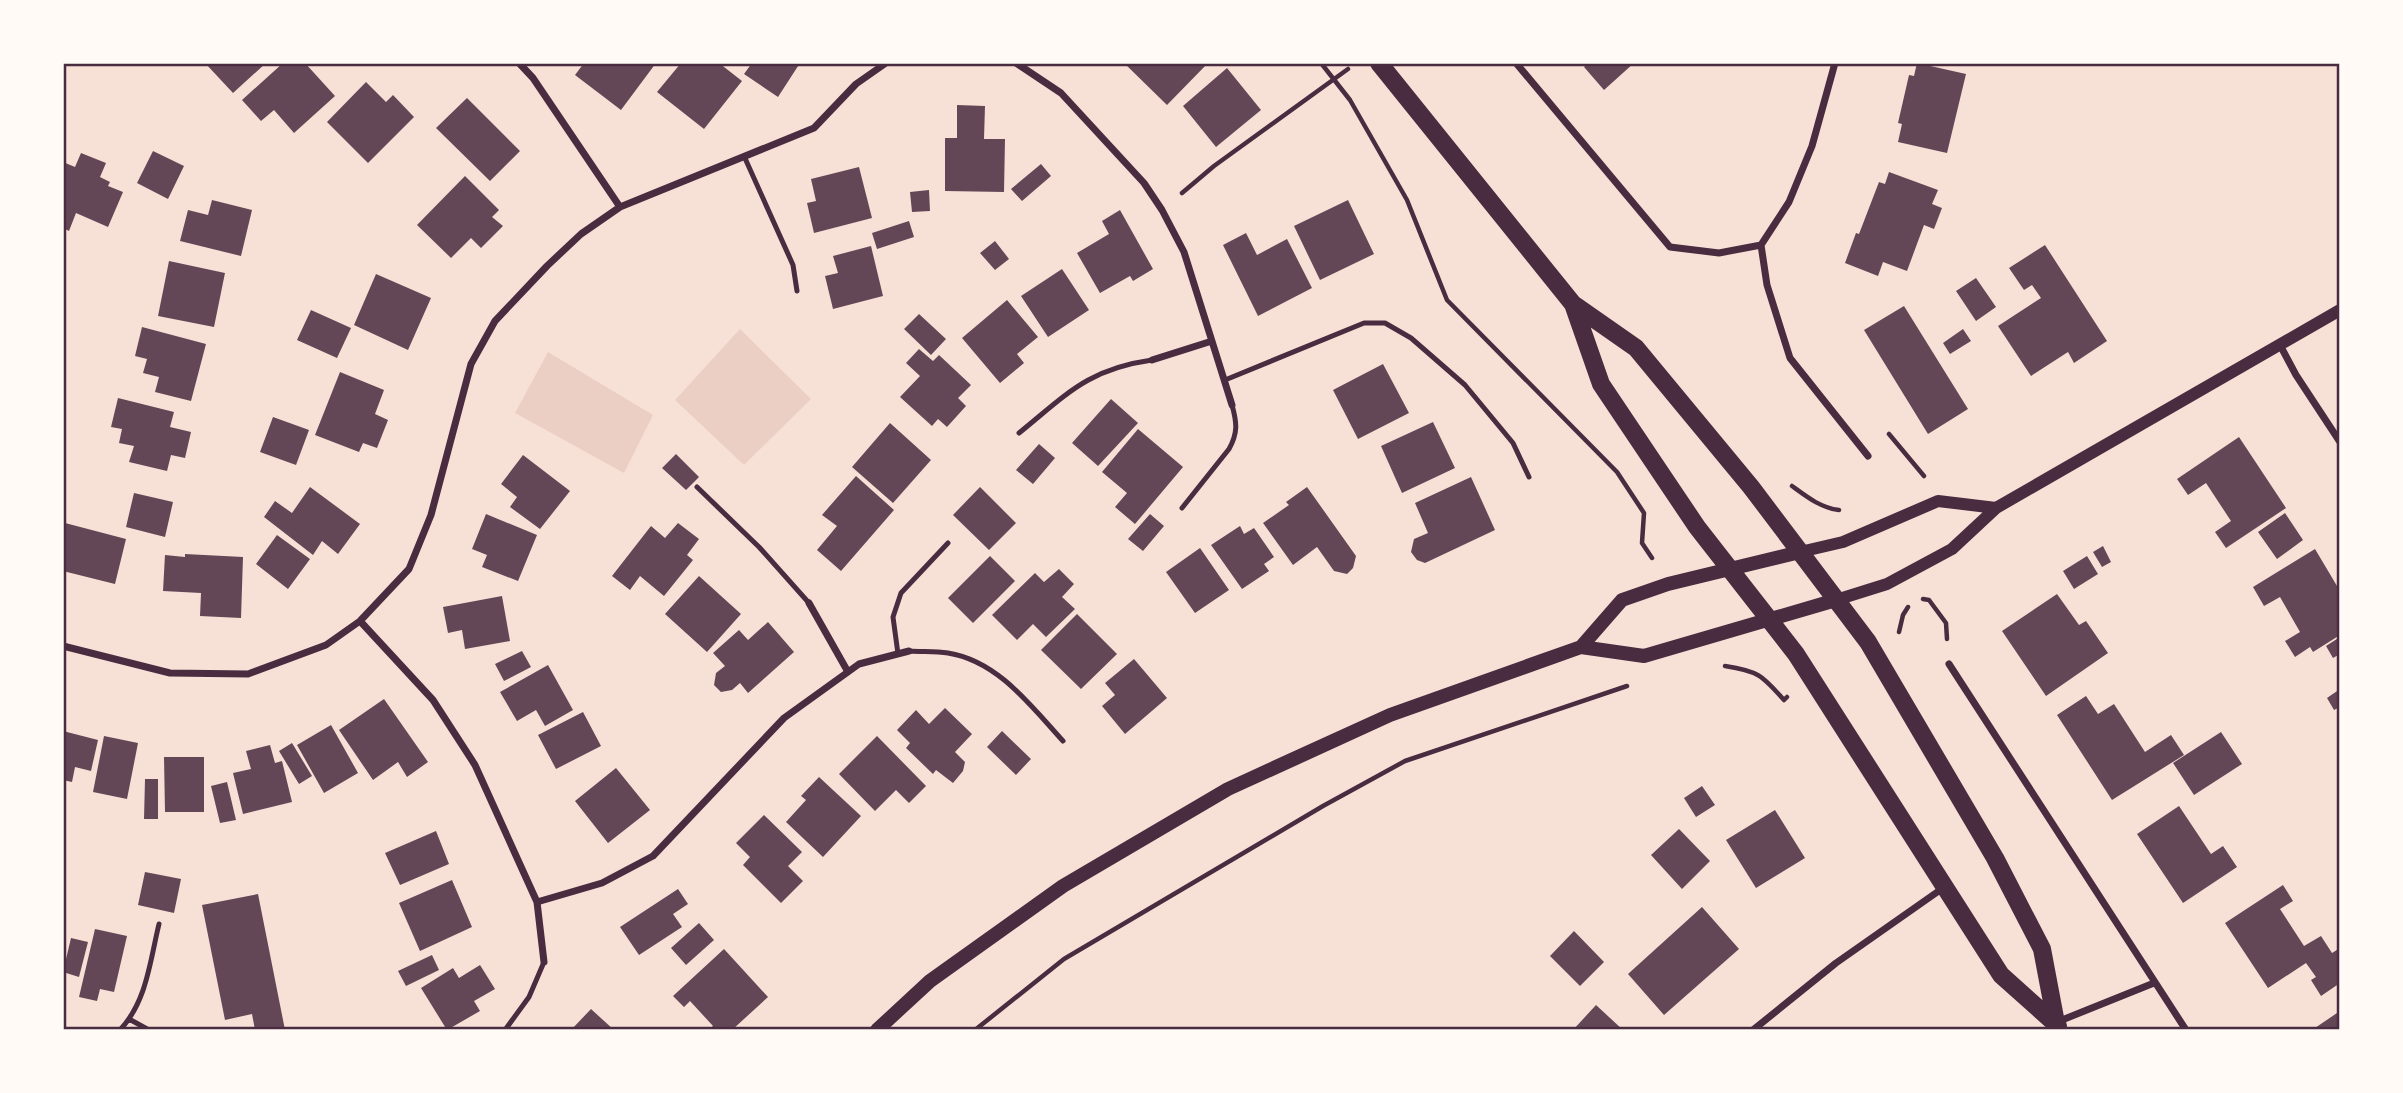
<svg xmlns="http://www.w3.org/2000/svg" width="2403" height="1093" viewBox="0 0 2403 1093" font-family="'Noto Serif',serif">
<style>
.green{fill:#ebcfc5}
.building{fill:#644757}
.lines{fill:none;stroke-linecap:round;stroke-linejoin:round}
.path{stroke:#4a2c40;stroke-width:4.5}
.service{stroke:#4a2c40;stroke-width:5}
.minor{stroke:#4a2c40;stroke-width:7}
.tertiary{stroke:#4a2c40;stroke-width:12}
.secondary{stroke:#4a2c40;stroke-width:14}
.primary{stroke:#4a2c40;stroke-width:18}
.neatline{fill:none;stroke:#4a2c40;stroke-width:2.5}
</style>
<rect width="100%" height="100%" fill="#f7e1d7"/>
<!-- green -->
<path class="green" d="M740 329 811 399 744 465 675 400Z
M548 352 653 415 624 473 515 413Z"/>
<!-- building -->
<path class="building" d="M205 63H266L233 93Z
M283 63H305L335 96 294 133 274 110 261 121 242 100Z
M584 63H656L621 110 575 75Z
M681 63H719L742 81 704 129 657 92Z
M752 63H800L778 97 744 74Z
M1124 63H1208L1167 105Z
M1588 63H1634L1604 90 1584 67Z
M1917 63 1966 74 1947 153 1898 142 1902 124 1898 123 1909 75 1914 76Z
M1227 68 1261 110 1216 147 1183 106Z
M366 82 386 102 393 95 414 117 368 163 327 122Z
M467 98 520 151 490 181 436 128Z
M957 105 985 106 984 139H1005L1004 192 945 191V138H957Z
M153 151 184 166 168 199 137 183Z
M81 153 106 163 100 177 110 182 108 186 123 192 108 227 76 213 69 231 63 228V162L75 167Z
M1041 164 1051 176 1022 201 1011 189Z
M859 167 872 218 814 233 807 203 816 201 811 179Z
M1889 172 1938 190 1932 204 1942 208 1934 229 1924 225 1907 271 1883 262 1878 276 1845 263 1856 233 1859 234 1879 182 1885 184Z
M465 176 499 210 492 217 503 226 481 248 471 238 451 258 417 225Z
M929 190 930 211 912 212 910 192Z
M212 200 252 210 241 256 180 241 188 210 208 215Z
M1348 200 1374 254 1320 280 1294 226Z
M1120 210 1153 269 1133 281 1130 276 1100 293 1077 253 1109 234 1102 221Z
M909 221 914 237 877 249 872 233Z
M1246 233 1257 255 1287 239 1312 288 1258 316 1223 245Z
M995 241 1009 259 995 270 980 253Z
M2045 245 2107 341 2074 363 2068 352 2031 376 1998 326 2041 298 2032 285 2024 290 2009 268Z
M871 246 883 296 833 309 825 276 838 273 833 256Z
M169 261 225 273 214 327 158 316Z
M1062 269 1089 310 1048 337 1021 296Z
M376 274 431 298 408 350 354 325Z
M1976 278 1996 307 1976 321 1956 291Z
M1007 300 1038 337 1017 354 1024 363 1000 383 962 338Z
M1904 306 1968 409 1928 434 1864 330Z
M311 310 351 328 337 358 297 340Z
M919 314 946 339 931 355 904 329Z
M142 327 206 344 191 401 155 392 159 377 143 373 147 359 135 356Z
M1963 329 1971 341 1950 354 1943 343Z
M919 349 933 361 939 355 971 385 958 398 966 406 947 427 938 419 932 426 900 397 920 376 906 363Z
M1383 364 1409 413 1358 439 1333 390Z
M340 372 384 390 375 414 388 420 377 448 363 443 359 452 315 435Z
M118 398 174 412 170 427 191 432 185 458 171 455 167 471 129 462 134 446 119 443 122 429 111 427Z
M1111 399 1138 423 1098 466 1072 443Z
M273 417 309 430 296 465 260 452Z
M1433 422 1455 468 1402 493 1381 446Z
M890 423 931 460 893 503 852 467Z
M1138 429 1183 467 1135 524 1115 507 1127 493 1102 472Z
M2239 437 2286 508 2226 548 2215 532 2231 521 2206 483 2188 495 2177 479Z
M1039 444 1055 458 1033 484 1016 470Z
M676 454 699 477 686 490 662 468Z
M523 455 570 491 540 529 510 507 517 497 501 484Z
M856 476 894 510 841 571 817 550 837 526 822 515Z
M1471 477 1495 530 1425 563 1417 560 1411 552 1414 539 1428 533 1415 503Z
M310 487 360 524 338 554 322 541 313 555 264 517 275 501 292 513Z
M980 487 1016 523 989 550 953 515Z
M1307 487 1356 556 1353 568 1347 574 1334 571 1317 547 1293 565 1263 523 1289 505 1286 502Z
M134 493 173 502 165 537 126 527Z
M2285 513 2303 540 2277 559 2258 532Z
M486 514 537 535 518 581 482 567 487 555 472 549Z
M1150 514 1164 526 1143 551 1128 539Z
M65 523 126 539 115 584 63 571Z
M678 523 699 539 687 555 693 560 664 596 640 576 630 590 612 576 651 526 665 538Z
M1240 526 1244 534 1254 528 1274 557 1264 564 1269 571 1242 589 1211 545Z
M277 535 310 559 288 589 256 564Z
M2103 546 2111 562 2102 567 2093 552Z
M1200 548 1229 590 1195 613 1166 572Z
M2315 549 2340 591V635L2313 652 2310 647 2295 657 2285 641 2300 632 2280 597 2264 606 2253 587Z
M185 554 243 557 241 618 200 616 201 593 163 591 165 555 185 557Z
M990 556 1015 581 973 623 948 598Z
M2087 556 2098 574 2074 589 2063 571Z
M1059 569 1074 584 1062 597 1075 609 1046 637 1033 624 1017 640 992 615 1035 573 1044 582Z
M699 576 741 614 707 652 665 614Z
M2057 594 2079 625 2086 621 2108 653 2046 696 2002 631Z
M502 596 510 641 465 649 462 630 448 633 443 607Z
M1077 614 1117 654 1081 689 1041 650Z
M768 622 794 652 748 693 740 683 732 690 721 692 714 685 716 673 725 666 713 653 739 630 748 640Z
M2340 637V654L2333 658 2326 646Z
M522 651 531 667 504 681 495 664Z
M1134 659 1167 698 1125 734 1102 706 1115 695 1105 683Z
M548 665 573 710 545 726 536 710 517 721 500 692Z
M2340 689V707L2334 710 2327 698Z
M2086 696 2098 714 2114 704 2145 752 2171 735 2184 755 2112 800 2057 715Z
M384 699 428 762 407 777 398 762 373 780 339 730Z
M945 708 972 734 955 752 965 762 963 771 953 783 936 770 933 774 906 748 910 743 897 730 916 710 929 724Z
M583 712 601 746 556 769 538 735Z
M331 725 358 773 324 793 297 745Z
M63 731 98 740 91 771 75 767 72 782 63 780Z
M1002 731 1031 759 1016 775 987 747Z
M2221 732 2242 764 2194 795 2173 763Z
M104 736 138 743 127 799 93 792Z
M877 736 926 786 909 803 896 790 875 811 839 774Z
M292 743 312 776 299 784 279 751Z
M270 745 275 763 282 761 292 802 243 814 233 773 251 769 246 751Z
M164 757H204V812H165Z
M616 768 650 810 608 843 575 801Z
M819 777 861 816 823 857 786 822 806 800 801 796Z
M145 779H158V819H144Z
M227 782 236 820 220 823 211 786Z
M1702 786 1715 805 1696 817 1684 798Z
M2179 806 2211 854 2223 846 2237 867 2183 903 2137 834Z
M1775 810 1805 858 1756 888 1726 840Z
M764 815 802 852 788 866 803 881 781 903 743 865 750 857 736 843Z
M1679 829 1710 861 1682 889 1651 855Z
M436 831 449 864 400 885 385 853Z
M145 872 181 879 174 913 138 905Z
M452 880 472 927 420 951 399 903Z
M2283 885 2293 901 2280 909 2304 946 2321 936 2332 953 2340 948V983L2321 996 2311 980 2316 977 2306 963 2268 988 2225 923Z
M678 889 688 904 673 914 682 927 639 955 620 927Z
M258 894 285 1030H255L252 1014 225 1020 202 905Z
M1702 907 1739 949 1664 1015 1628 974Z
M699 923 714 940 686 965 671 948Z
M95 929 127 936 114 992 100 989 97 1001 79 997Z
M1574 931 1604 962 1580 986 1550 956Z
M71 938 88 942 79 977 63 972Z
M724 949 768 997 732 1030H708L713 1026 690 1001 684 1007 673 996Z
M432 955 439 970 406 986 398 971Z
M480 965 495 989 474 1001 480 1011 447 1030 421 988 453 968 459 978Z
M1596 1005 1623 1030H1573Z
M591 1009 614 1030H571Z
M2340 1011V1030H2312Z"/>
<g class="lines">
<!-- path -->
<path class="path" d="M1321 63 1350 100 1407 200 1447 300 1617 472 1644 513 1642 543 1652 558
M1182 193 1214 166 1348 69
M1889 434 1924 476
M1792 486C1807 497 1821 508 1839 510
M1923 599 1929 600 1946 623 1947 639
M1899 632 1903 615 1908 607
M1725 666C1758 671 1762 675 1784 700L1787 697
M975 1030 1064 959 1323 806 1405 761 1627 686"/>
<!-- service -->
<path class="service" d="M744 156 793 265 797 291
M1225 380 1364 323H1385L1411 338 1465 385 1513 443 1529 477
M1019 433C1067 394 1088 369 1152 360
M697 487 759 547 809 603
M1182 508 1229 449C1238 433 1237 423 1232 405
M909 651C922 652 935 651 948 653 998 661 1031 706 1063 741
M898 654 893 617 901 593 948 543
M129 1019 149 1030
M120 1030C147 1001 150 961 159 924
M505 1030 529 997 544 962"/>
<!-- minor -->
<path class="minor" d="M519 63 533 78 620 207
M1016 63 1061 93 1144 183 1162 210 1184 252 1232 405
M1516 63 1670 247 1719 253 1761 245
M1761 245 1767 285 1790 358 1868 456
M1761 245 1789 202 1812 146 1835 63
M2280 345 2296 375 2340 442
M1152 360 1212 341
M809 603 848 672
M360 621 433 700 475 765 537 902 544 962
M63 646 170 673 248 674 326 645 360 621 409 569 431 515 471 364 495 321 547 266 581 234 620 207 814 128 856 84 886 63
M1949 664 2186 1030
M537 902 602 883 653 856 784 718 859 664 909 651
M2057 1022 2154 983
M1753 1030 1836 963 1943 888"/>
<!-- tertiary -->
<path class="tertiary" d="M1800 552 1843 542 1938 501 1996 508
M1836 600 1887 584 1952 549 1996 508 2340 310"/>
<!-- secondary -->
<path class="secondary" d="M1581 647 1622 600 1668 584 1800 552
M877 1030 930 981 1063 886 1228 789 1390 715 1581 647 1644 656 1836 600"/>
<!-- primary -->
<path class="primary" d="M1379 63 1573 304 1636 348 1751 487 1868 642 1995 858 2042 949 2056 1023
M1573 304 1601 384 1656 466 1697 527 1796 654 2001 975 2058 1026"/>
</g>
<!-- border -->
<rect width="2403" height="1093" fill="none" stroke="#fffaf5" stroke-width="130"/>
<rect x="65" y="65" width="2273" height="963" class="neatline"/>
</svg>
